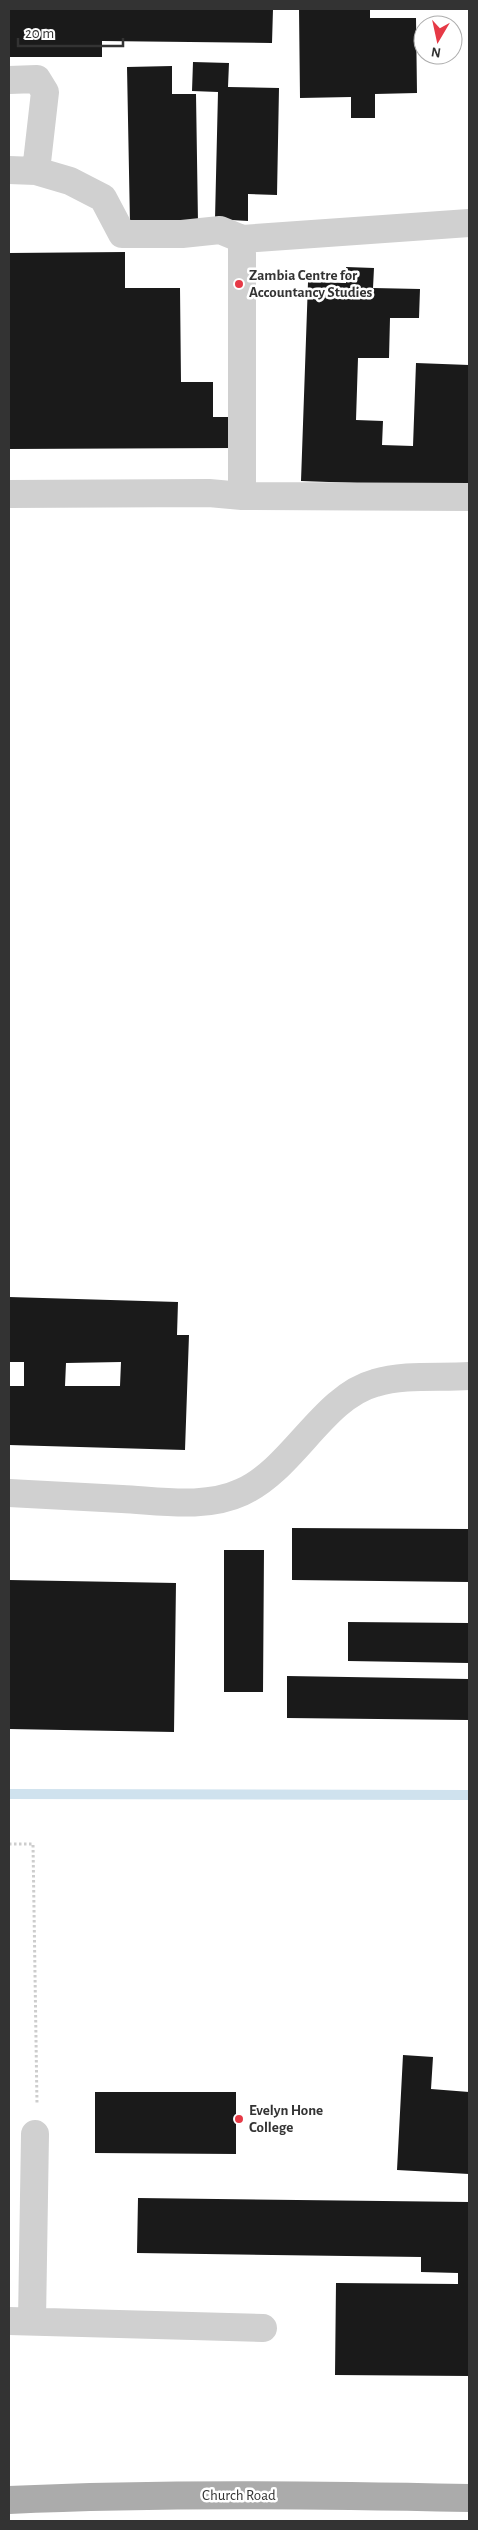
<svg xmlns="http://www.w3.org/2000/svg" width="478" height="2530" viewBox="0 0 478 2530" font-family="'Alegreya Sans',sans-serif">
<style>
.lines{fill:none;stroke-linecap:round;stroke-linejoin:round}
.stream{stroke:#cfe2ee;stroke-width:10}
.building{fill:#1a1a1a;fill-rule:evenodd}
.path{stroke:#cdcdcd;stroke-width:3;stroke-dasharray:2.5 2.5;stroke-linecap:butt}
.minor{stroke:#d0d0d0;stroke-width:28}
.major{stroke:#ababab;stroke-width:28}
.poi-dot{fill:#e63946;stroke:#fff;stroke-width:2}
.labels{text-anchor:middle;stroke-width:5;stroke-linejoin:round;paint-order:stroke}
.poi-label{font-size:15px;font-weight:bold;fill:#333;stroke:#fff;text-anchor:start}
.street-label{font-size:15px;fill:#333;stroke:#fff}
</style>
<rect width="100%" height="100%" fill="#fff"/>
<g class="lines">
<!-- stream -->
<path class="stream" d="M9 1794 469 1795"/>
</g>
<!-- building -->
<path class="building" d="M9 9H273L272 43 102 41V57H9Z
M299 9H370V18H416L417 93 375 94V118H351V97L300 98Z
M193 62 229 63 228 87 279 88 277 195 248 194V221L215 219 218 92 192 91Z
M172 66V94H196L198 223 130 224 127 67Z
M125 252V288H180L181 382H213V417H232L233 448 9 449V253Z
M346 267 374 268 373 288 420 289 419 318H390L389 358H358L356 420 383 421 382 445 413 446 416 363 469 365V487L301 481 308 282 346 283Z
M9 1297 178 1302 177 1335H189L185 1450 9 1445V1386H24V1362H9ZM121 1362 120 1386H65L66 1363Z
M292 1528 469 1529V1582L292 1580Z
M224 1550H264L263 1692H224Z
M9 1580 176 1583 174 1732 9 1729Z
M348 1622 469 1623V1663L348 1661Z
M287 1676 469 1679V1720L287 1718Z
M403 2055 433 2057 431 2089 469 2092V2174L397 2170Z
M95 2092H236V2154L95 2153Z
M138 2198 469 2202V2376L335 2375 336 2283 458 2284V2273L421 2272V2257L137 2253Z"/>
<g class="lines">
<!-- path -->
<path class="path" d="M9 1844H33L37 2104"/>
<!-- minor -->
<path class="minor" d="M9 80 37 79 45 92 36 171
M9 170 36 171 70 181 103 198 122 234H182L220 230 242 239 469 223
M242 239V496
M9 494 209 493 242 496 469 497
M9 1493C47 1495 84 1497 122 1499 161 1501 206 1509 242 1492 293 1469 323 1397 375 1383 405 1374 439 1378 469 1376
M9 2321 263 2328
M32 2321 35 2134"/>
<!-- major -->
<path class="major" d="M9 2500C162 2493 316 2495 469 2498"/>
</g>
<!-- markers -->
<g class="poi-dot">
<circle cx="239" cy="284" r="5"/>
<circle cx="239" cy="2119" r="5"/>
</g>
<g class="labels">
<!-- poi labels -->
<g class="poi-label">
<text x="249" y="280">Zambia Centre for<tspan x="249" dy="17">Accountancy Studies</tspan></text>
<text x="249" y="2115">Evelyn Hone<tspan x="249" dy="17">College</tspan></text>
</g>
<!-- street labels -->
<g class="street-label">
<text x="239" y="2500">Church Road</text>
</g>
</g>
<!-- border -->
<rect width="478" height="2530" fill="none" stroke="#333333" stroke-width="20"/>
<!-- north arrow -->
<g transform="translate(438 40) rotate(189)"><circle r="24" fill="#ffffff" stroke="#adadad"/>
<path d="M0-4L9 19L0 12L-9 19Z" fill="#e63946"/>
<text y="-8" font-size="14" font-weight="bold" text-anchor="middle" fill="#333333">N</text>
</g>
<!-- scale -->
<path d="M18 38v8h105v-8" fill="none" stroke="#333333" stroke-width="2.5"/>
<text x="25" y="38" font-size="15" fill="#333333" stroke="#ffffff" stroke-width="4" paint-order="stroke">20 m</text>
</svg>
